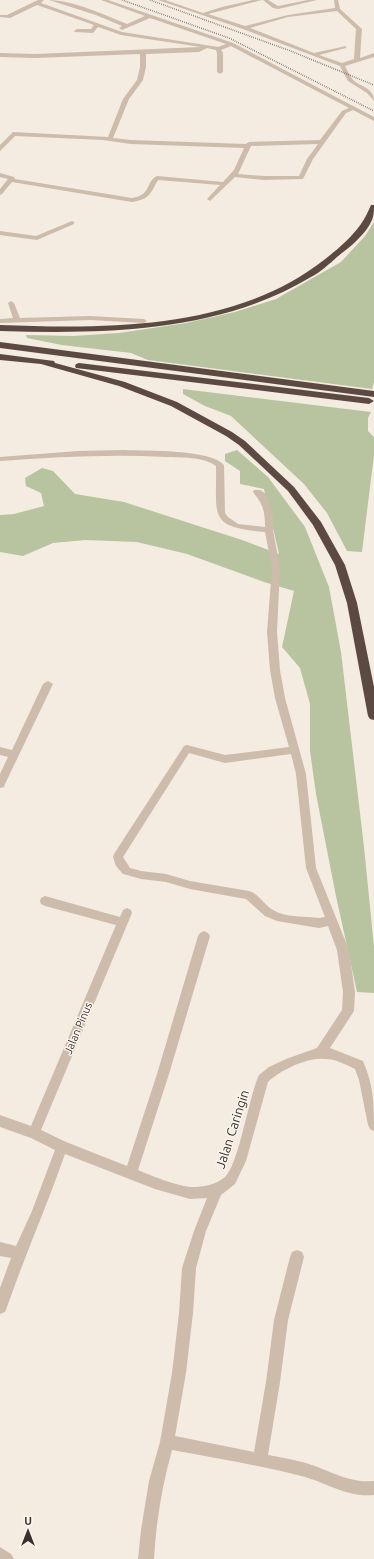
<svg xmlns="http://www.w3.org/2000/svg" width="374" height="1559" viewBox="0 0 374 1559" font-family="Ubuntu,sans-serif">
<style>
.green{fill:#b8c4a0}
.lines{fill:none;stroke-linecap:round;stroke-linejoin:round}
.minor{fill:#cdbbac;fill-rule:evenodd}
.highway{fill:#5c4a42;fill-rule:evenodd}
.rail{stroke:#3b302b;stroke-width:1.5;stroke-dasharray:0.5 1.5;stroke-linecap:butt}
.labels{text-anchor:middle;stroke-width:3;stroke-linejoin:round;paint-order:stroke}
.street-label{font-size:11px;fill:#3b302b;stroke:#fbf5ee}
.near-street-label{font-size:13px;fill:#3b302b;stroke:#fbf5ee}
</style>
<rect width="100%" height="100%" fill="#f4ebe1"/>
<!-- green -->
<path class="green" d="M374 222V382L372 389 148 360 131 353 62 345 27 338 26 335 73 336 119 333 186 323 235 312 276 299 341 262 365 236Z
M183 389 371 412 368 418V431L374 437V455L362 552 347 551 327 513 304 484 231 416 205 406 183 394Z
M237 450 268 477 305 527 329 587 341 652 364 847 374 947V993L357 992 336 896 316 794 310 751V704L300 668 282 647 294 591 264 582 187 554 137 542 85 540 53 543 23 556 0 552V515L14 514 44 506 41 493 26 486 25 478 42 468 53 471 75 494 124 502 242 540 279 554 264 489 240 484V471L225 461V454Z"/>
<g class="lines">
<!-- minor -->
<path class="minor" d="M38 0H44L41 3 122 32 218 47 226 44 150 18 122 30 119 28 122 26 96 15 49 0C72 0 105 15 127 24L145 16 101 0H108L233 43 374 117V121L353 110 346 113 313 159 303 179 264 180 235 177 210 201 207 199 220 185 158 180C150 194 150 199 132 202L12 182 2 194 0 195V189L8 179 0 177V173L14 177 15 179 132 198C152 195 145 182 157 176L223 182 234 170 244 148 131 144 103 140 15 136 0 151V145L13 132 108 137 123 99 137 80 140 67V54L35 58 0 57V53L35 54 201 47 121 35 98 27 93 33 75 32 74 31 77 29H91L94 25 37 5 10 18 0 17V15H7ZM231 46 349 108 342 111 320 140 249 142 246 144 131 140 113 138 129 99 143 80 146 67V54L199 52 207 48 216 50 217 53V72L220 74 223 72V53L221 50ZM318 144 307 159 299 176H264L238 174 251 146Z
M158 0H165L203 13 222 7 253 0H262L208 14 245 26 288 15 335 8 334 0H338L340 9 362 29 360 58 374 53V57L345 66C347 70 350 76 353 80 361 87 374 88 374 101L367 93 348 81 340 66 243 29ZM337 11 356 29 354 59 342 63 319 55 346 48V46L314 53 250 28 288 17Z
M263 0H268L278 6 308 0H317L278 9 273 8Z
M72 221 74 222V224L37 240 0 235V231L36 236Z
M11 301 14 303 20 318 90 316 144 319 147 321 144 323 90 320 0 323V319L13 318 8 303Z
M124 450C146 451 210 449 224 465L225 513 228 517 238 524 265 527C265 511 263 504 253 492L254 490H260L266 494 273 515V530L280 568 277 632 280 670 285 698 306 774 316 868 349 950 355 992 354 1011 330 1048 363 1061C374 1087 374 1103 374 1131L370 1129 368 1125 359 1080 355 1069C345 1064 335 1059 325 1059 307 1057 281 1070 268 1082L246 1161 235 1184 221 1195 206 1231 196 1268 193 1313 186 1373 175 1436 254 1452 266 1382 274 1320 290 1257 292 1252 297 1250 302 1252 304 1257 288 1320 280 1382 268 1455C279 1457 291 1459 302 1462 326 1468 348 1484 374 1481V1495C347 1498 326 1482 301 1476 259 1465 215 1458 172 1450 162 1486 156 1522 154 1559H138L141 1530 149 1481 160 1442 172 1373 179 1313 182 1268 194 1231 207 1198 190 1199 155 1189 65 1154C47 1206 25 1255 7 1307L5 1312 0 1314V1288L11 1258 0 1256V1242L16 1246 32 1211 55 1150 31 1138 0 1127V1115L31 1126 116 925 45 906 41 904 40 901 41 898 45 896 120 917 123 910 127 908 131 910 132 913 41 1130 66 1142 127 1166 157 1074 198 936 200 933 204 931 208 933 210 936 169 1074 138 1170C152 1176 177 1186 191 1187 204 1187 215 1185 225 1177 239 1164 249 1096 259 1075L269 1067 286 1059 317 1048 342 1010 343 992 337 950 328 926 319 928 277 921 265 916 246 899 190 889 166 882 141 879 127 875 123 874 116 866 113 857 114 854 184 746 187 745 225 755 289 747 275 698 270 670 267 632 272 568 265 532C207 527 217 516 216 466 202 456 182 458 166 457 110 454 56 457 0 461V457L78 451ZM189 753 225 763 291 754 296 774 306 868 325 917 319 918C305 916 285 918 273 910 264 905 259 894 249 891L190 881 166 874 141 871 130 868 123 857Z
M48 681 53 684 5 784 4 787 0 788V774L8 757 0 755V747L12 750 43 684Z
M0 1547 11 1554 14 1559H0Z"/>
<!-- highway -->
<path class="highway" d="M371 205H374C374 209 374 213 373 217 368 233 350 247 337 257 329 264 321 272 311 277 218 333 105 334 0 331V325C109 329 234 330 324 260 338 249 351 238 361 224 365 218 368 212 371 205Z
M0 342 374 391V397L0 348Z
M0 354 54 361 55 363 125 382 177 402 232 432 245 441 294 487 321 522 345 565 357 603 374 687V720L370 719 368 716 347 603 335 565 313 525 288 491 239 445 226 436 171 406 119 386 41 364 0 360Z
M79 363 369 398 374 401 369 404 76 368 75 366 76 364Z"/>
<!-- rail -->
<path class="rail" d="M122 0 229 38 374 111
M150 0 288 50 374 85"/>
</g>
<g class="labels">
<!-- street labels -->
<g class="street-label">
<text transform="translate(78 1028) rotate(-67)" y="4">Jalan Pinus</text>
</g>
<!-- near-street labels -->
<g class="near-street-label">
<text transform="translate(232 1129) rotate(-72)" y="5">Jalan Caringin</text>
</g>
</g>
<!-- north arrow -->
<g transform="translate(28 1531)" stroke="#fbf5ee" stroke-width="3" paint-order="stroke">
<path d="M0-3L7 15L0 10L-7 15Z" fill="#3b302b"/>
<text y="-6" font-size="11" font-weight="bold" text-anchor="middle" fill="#3b302b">U</text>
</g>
</svg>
